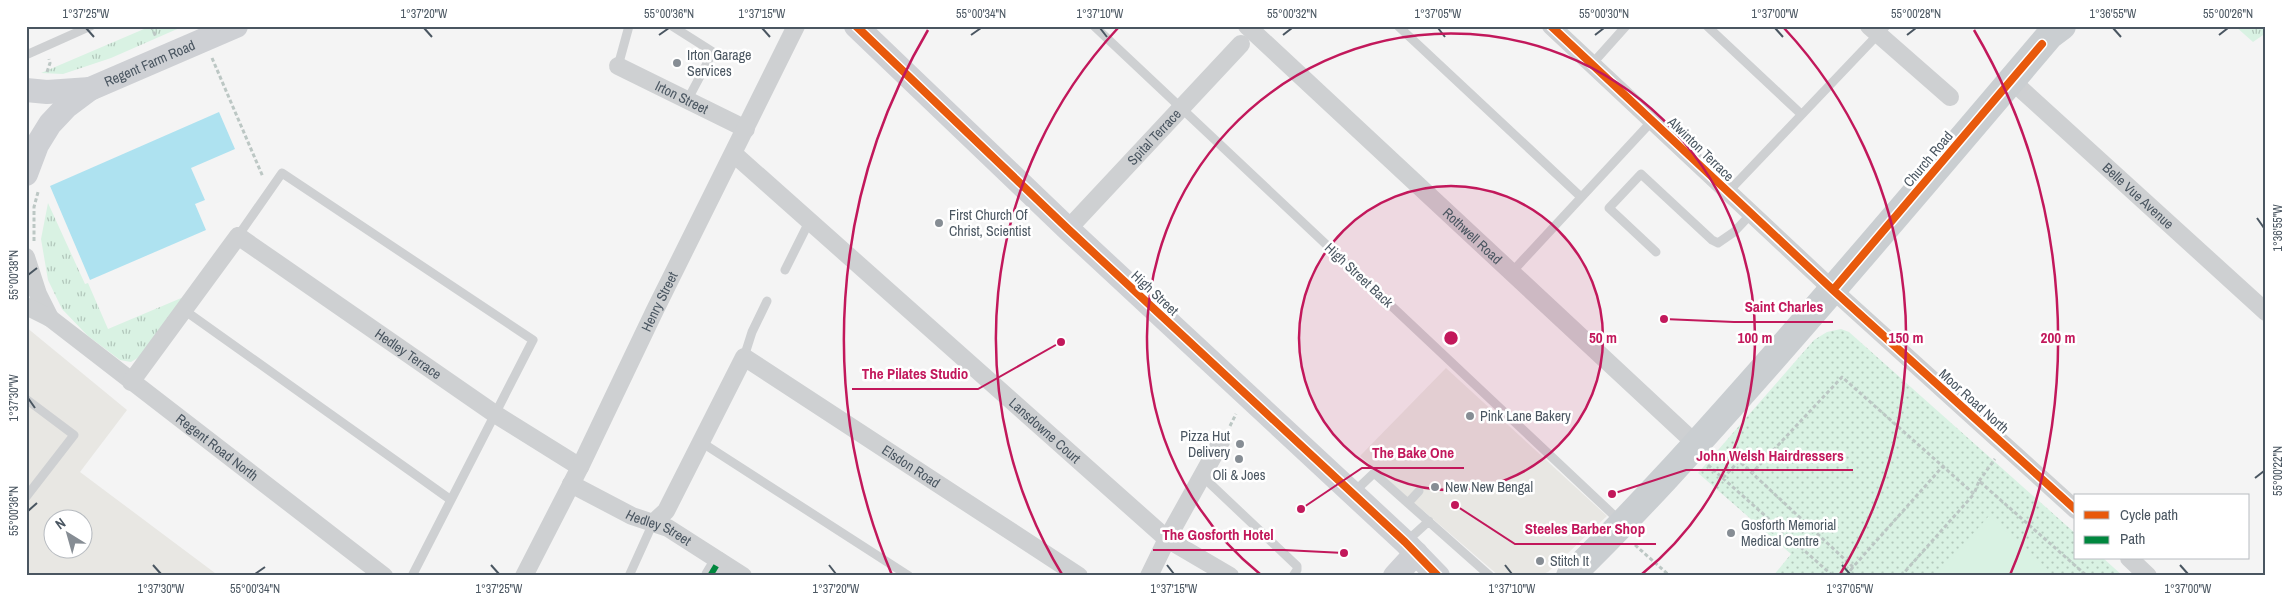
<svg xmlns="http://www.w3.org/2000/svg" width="2292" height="602" viewBox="0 0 2292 602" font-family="'Archivo Narrow',sans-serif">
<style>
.commercial{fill:#e8e7e3;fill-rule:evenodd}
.grass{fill:url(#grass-tufts)}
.park{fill:url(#park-dots)}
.pitch{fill:#d9f2e3}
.water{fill:#aee2f0}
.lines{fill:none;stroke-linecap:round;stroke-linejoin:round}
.path{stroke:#bcc7c4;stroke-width:3;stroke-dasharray:4 2.5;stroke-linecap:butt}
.lane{stroke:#ced0d2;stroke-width:9}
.street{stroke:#ced0d2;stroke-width:18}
.secondary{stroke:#ced0d4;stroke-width:24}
.primary{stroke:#caced1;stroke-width:28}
.quiet{stroke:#00873e;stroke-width:6;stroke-dasharray:12 6;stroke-linecap:butt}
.cycleway-casing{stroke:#fff;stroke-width:11}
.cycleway{stroke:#e8590c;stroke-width:8}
.ticks{fill:none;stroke:#4a5661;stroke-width:2}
.ring{fill:none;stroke:#c2185b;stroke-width:2.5}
.poi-dot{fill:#868d94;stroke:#fff;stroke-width:2}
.labels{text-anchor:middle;stroke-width:5;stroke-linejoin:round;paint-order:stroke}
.poi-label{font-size:14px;fill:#4a5661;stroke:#fff;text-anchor:start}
.street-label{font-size:14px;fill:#4a5661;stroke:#fff}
.centre{fill:#c2185b;stroke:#fff;stroke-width:2.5}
.ring-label{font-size:15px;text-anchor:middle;font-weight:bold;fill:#c2185b;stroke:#fff;stroke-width:5;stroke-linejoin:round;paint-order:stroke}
.leader{fill:none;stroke:#c2185b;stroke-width:2}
.callout-dot{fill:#c2185b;stroke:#fff;stroke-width:2}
.callout-label{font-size:15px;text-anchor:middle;font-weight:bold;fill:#c2185b;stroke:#fff;stroke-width:5;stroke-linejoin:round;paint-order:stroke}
.neatline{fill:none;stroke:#4a5661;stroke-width:2}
.ticks-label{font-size:12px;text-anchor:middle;fill:#4a5661}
</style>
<defs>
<pattern id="grass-tufts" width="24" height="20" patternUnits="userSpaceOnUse" patternTransform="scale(1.25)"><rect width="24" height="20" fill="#d9f2e3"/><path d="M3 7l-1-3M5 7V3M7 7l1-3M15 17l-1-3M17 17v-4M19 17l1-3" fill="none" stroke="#b2c7bb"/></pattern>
<pattern id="park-dots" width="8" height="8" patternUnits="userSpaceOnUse" patternTransform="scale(1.25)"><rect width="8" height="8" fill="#d9f2e3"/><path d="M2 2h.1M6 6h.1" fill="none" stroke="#b2c7bb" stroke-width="1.8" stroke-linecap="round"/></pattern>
</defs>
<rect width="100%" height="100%" fill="#f4f4f4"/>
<!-- commercial -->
<path class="commercial" d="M26 327 127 410 80 472 219 576H26ZM52 520H82V550H52Z
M1446 368 1607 516 1548 572 1537 576H1499L1360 456Z"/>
<!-- grass -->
<path class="grass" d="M151 26H184L111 58 63 74 41 73Z
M2235 26H2266V33L2253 42Z
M48 203 85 284 88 283 108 329 186 296 141 356 131 362 120 360 88 336 62 309 48 280 41 239Z"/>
<!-- park -->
<path class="park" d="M1841 329 1849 332 2076 534V558H2103L2123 576H1773L1791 554 1698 473 1814 340 1827 332Z"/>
<!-- pitch -->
<path class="pitch" d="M1989 516 2055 576H1935Z"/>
<!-- water -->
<path class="water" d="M219 112 235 149 191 168 205 200 195 204 206 230 90 280 50 186Z"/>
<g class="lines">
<!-- path -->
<path class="path" d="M151 26 156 37
M212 58 263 177
M47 72 50 63 49 59
M34 241V207L38 192
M1230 426 1236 414
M1708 465 1833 576
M1944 465 1853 567 1752 473 1842 377 1974 494 1979 481 2087 576
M1723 478 1739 461 1752 473
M1979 481 1995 459
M1635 545 1670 576
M1846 576 1853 567
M1901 576 1974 494"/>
<!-- lane -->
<path class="lane" d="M672 26 713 52 688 99
M1094 26 1621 522
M1398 26 1581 197
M1707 26 1801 114
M26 55 91 26
M1592 64 1626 26
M618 66 629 26
M1728 192 1886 26
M238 236 282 173 533 340 412 576
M1656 252 1609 208 1641 174 1712 240 1718 243 1734 232 1752 213
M785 270 810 220
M1511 273 1653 120
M184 310 451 500
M744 357 752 332 767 301
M26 399 74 435 26 497
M701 442 909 576
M1202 476 1297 566V570L1293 576
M1354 492 1374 473 1490 576
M1408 503 1419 491
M1407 541 1429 521
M629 576 653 523"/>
<!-- street -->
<g class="street">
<path id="s1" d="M1247 26 1696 444"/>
<path d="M1551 26 1833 290 2076 510"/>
<path d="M1869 26 1950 97"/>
<path id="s2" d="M618 66 746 129"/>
<path id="s3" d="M2011 80 2266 312"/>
<path id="s4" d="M734 154 1167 539 1230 576"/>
<path id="s5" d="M1068 229 1241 44"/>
<path d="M26 257 38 294 50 318"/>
<path id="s6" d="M26 306 50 318 384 576"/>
<path id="s7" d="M131 382 238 236 495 414 580 467"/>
<path id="s8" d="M571 484 632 516 668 528 743 576"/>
<path id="s9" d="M653 523 666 511 744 357 1079 576"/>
<path d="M2129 558 2148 576"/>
<path id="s10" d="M524 576 580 467 655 310 796 26"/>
<path d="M710 576 719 561"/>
<path d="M1149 576 1167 539 1221 442"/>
</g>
<!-- secondary -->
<g class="secondary">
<path d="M856 26 1068 229 1405 542 1438 576"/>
<path d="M26 90 47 92 90 89"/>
<path id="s11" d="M26 174 37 145 50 124 66 107 90 89 236 26"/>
<path d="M1395 576 1416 553"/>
</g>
<!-- primary -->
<path class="primary" d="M1570 576C1636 512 1697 444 1758 375 1857 263 1953 149 2050 35L2062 26"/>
<!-- quiet -->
<path class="quiet" d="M710 576 719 561"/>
<!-- cycleway casing -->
<g class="cycleway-casing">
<path id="cycleway" d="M856 26 1068 229 1405 542 1438 576
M1551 26 1833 290 2076 510
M1833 290 2042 44"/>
</g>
<!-- cycleway -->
<use href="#cycleway" class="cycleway"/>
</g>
<!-- ticks -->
<path class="ticks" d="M86 28 94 37M424 28 432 37M762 28 770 37M1100 28 1107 37M1438 28 1445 37M1775 28 1783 37M2113 28 2121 37M659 35 669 28M971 35 981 28M1283 35 1292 28M1595 35 1604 28M1907 35 1916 28M2219 35 2228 28M2257 218 2264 228M28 275 37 268M28 398 35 408M2255 478 2264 471M28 511 37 503M153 565 161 574M491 565 499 574M829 565 836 574M1167 565 1174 574M1505 565 1512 574M1842 565 1850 574M2180 565 2188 574M255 574 265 567"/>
<!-- distance rings -->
<circle cx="1451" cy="338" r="152" fill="#c2185b" fill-opacity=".12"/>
<g class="ring">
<circle cx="1451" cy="338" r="152"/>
<path d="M1260 574A304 304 0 1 1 1642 574"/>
<path d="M1063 576A455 455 0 0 1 1118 28M1784 28A455 455 0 0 1 1839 576"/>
<path d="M892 575A607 607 0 0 1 928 30M1974 30A607 607 0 0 1 2010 575"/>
</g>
<!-- markers -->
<g class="poi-dot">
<circle cx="677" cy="63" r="5"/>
<circle cx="939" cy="223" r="5"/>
<circle cx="1470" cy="416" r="5"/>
<circle cx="1240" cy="444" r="5"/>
<circle cx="1239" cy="459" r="5"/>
<circle cx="1435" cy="487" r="5"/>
<circle cx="1731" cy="533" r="5"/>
<circle cx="1540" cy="561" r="5"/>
</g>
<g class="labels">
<!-- poi labels -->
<g class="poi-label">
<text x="687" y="60">Irton Garage<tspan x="687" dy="16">Services</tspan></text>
<text x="949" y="220">First Church Of<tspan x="949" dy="16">Christ, Scientist</tspan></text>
<text x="1480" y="421">Pink Lane Bakery</text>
<text x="1230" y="441" text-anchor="end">Pizza Hut<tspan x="1230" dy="16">Delivery</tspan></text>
<text x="1239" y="480" text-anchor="middle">Oli &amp; Joes</text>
<text x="1445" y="492">New New Bengal</text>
<text x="1741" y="530">Gosforth Memorial<tspan x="1741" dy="16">Medical Centre</tspan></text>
<text x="1550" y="566">Stitch It</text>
</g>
<!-- street labels -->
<g class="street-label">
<text dy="5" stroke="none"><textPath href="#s11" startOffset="174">Regent Farm Road</textPath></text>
<text dy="5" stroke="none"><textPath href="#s2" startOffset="71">Irton Street</textPath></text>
<text dy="5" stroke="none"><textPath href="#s5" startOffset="126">Spital Terrace</textPath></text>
<text transform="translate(1701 149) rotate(44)" y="5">Alwinton Terrace</text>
<text transform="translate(1928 159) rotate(-50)" y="5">Church Road</text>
<text dy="5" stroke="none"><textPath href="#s3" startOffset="172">Belle Vue Avenue</textPath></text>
<text dy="5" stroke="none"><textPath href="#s1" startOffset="308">Rothwell Road</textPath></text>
<text transform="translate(1359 275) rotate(43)" y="5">High Street Back</text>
<text transform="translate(1155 293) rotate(43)" y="5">High Street</text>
<text dy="5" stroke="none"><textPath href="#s10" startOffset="306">Henry Street</textPath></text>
<text dy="5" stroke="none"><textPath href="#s7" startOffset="388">Hedley Terrace</textPath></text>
<text transform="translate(1974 401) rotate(42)" y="5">Moor Road North</text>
<text dy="5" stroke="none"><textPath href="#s4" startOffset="416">Lansdowne Court</textPath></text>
<text dy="5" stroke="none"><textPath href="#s6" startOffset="238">Regent Road North</textPath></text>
<text dy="5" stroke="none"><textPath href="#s9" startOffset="390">Elsdon Road</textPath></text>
<text dy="5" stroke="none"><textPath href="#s8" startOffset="98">Hedley Street</textPath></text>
</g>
</g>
<circle cx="1451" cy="338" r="8" class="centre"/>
<g class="ring-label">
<text x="1603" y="343">50 m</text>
<text x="1755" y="343">100 m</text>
<text x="1906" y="343">150 m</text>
<text x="2058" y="343">200 m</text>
</g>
<!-- callouts -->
<path class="leader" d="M1664 319L1734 322H1833M1061 342L978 389H852M1301 509L1362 468H1464M1612 494L1686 470H1853M1455 505L1515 544H1656M1344 553L1284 550H1153"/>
<g class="callout-dot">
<circle cx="1664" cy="319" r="5"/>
<circle cx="1061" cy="342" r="5"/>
<circle cx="1301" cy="509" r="5"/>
<circle cx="1612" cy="494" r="5"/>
<circle cx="1455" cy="505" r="5"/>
<circle cx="1344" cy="553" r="5"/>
</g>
<g class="callout-label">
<text x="1784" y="312">Saint Charles</text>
<text x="915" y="379">The Pilates Studio</text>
<text x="1413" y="458">The Bake One</text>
<text x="1770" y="461">John Welsh Hairdressers</text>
<text x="1585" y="534">Steeles Barber Shop</text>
<text x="1218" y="540">The Gosforth Hotel</text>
</g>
<!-- border -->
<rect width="2292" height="602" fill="none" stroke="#ffffff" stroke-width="55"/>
<!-- legend -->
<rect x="2074" y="494" width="175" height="65" fill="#ffffff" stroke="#b7bbc0"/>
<rect x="2084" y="511" width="25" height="8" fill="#e8590c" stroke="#b7bbc0"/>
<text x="2120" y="520" font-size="15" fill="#4a5661">Cycle path</text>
<rect x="2084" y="536" width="25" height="8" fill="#00873e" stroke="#b7bbc0"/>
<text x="2120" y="544" font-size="15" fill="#4a5661">Path</text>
<!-- north arrow -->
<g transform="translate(68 534) rotate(323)"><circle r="24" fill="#ffffff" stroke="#b7bbc0"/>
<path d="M0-4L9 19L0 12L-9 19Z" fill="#868d94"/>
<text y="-8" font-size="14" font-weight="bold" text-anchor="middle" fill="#4a5661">N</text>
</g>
<rect x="28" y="28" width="2236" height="546" class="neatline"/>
<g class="ticks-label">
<text x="86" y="18">1°37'25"W</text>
<text x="424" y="18">1°37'20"W</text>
<text x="669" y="18">55°00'36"N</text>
<text x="762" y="18">1°37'15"W</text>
<text x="981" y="18">55°00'34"N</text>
<text x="1100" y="18">1°37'10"W</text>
<text x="1292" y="18">55°00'32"N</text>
<text x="1438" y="18">1°37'05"W</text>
<text x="1604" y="18">55°00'30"N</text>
<text x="1775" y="18">1°37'00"W</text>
<text x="1916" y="18">55°00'28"N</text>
<text x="2113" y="18">1°36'55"W</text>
<text x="2228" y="18">55°00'26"N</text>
<text transform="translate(2278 228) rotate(-90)" y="4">1°36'55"W</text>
<text transform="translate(14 275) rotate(-90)" y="4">55°00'38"N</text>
<text transform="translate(14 398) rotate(-90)" y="4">1°37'30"W</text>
<text transform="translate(2278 471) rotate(-90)" y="4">55°00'22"N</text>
<text transform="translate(14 511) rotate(-90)" y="4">55°00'36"N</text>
<text x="161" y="593">1°37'30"W</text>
<text x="255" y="593">55°00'34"N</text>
<text x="499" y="593">1°37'25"W</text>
<text x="836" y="593">1°37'20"W</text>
<text x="1174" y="593">1°37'15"W</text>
<text x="1512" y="593">1°37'10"W</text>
<text x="1850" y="593">1°37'05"W</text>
<text x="2188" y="593">1°37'00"W</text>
</g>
</svg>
